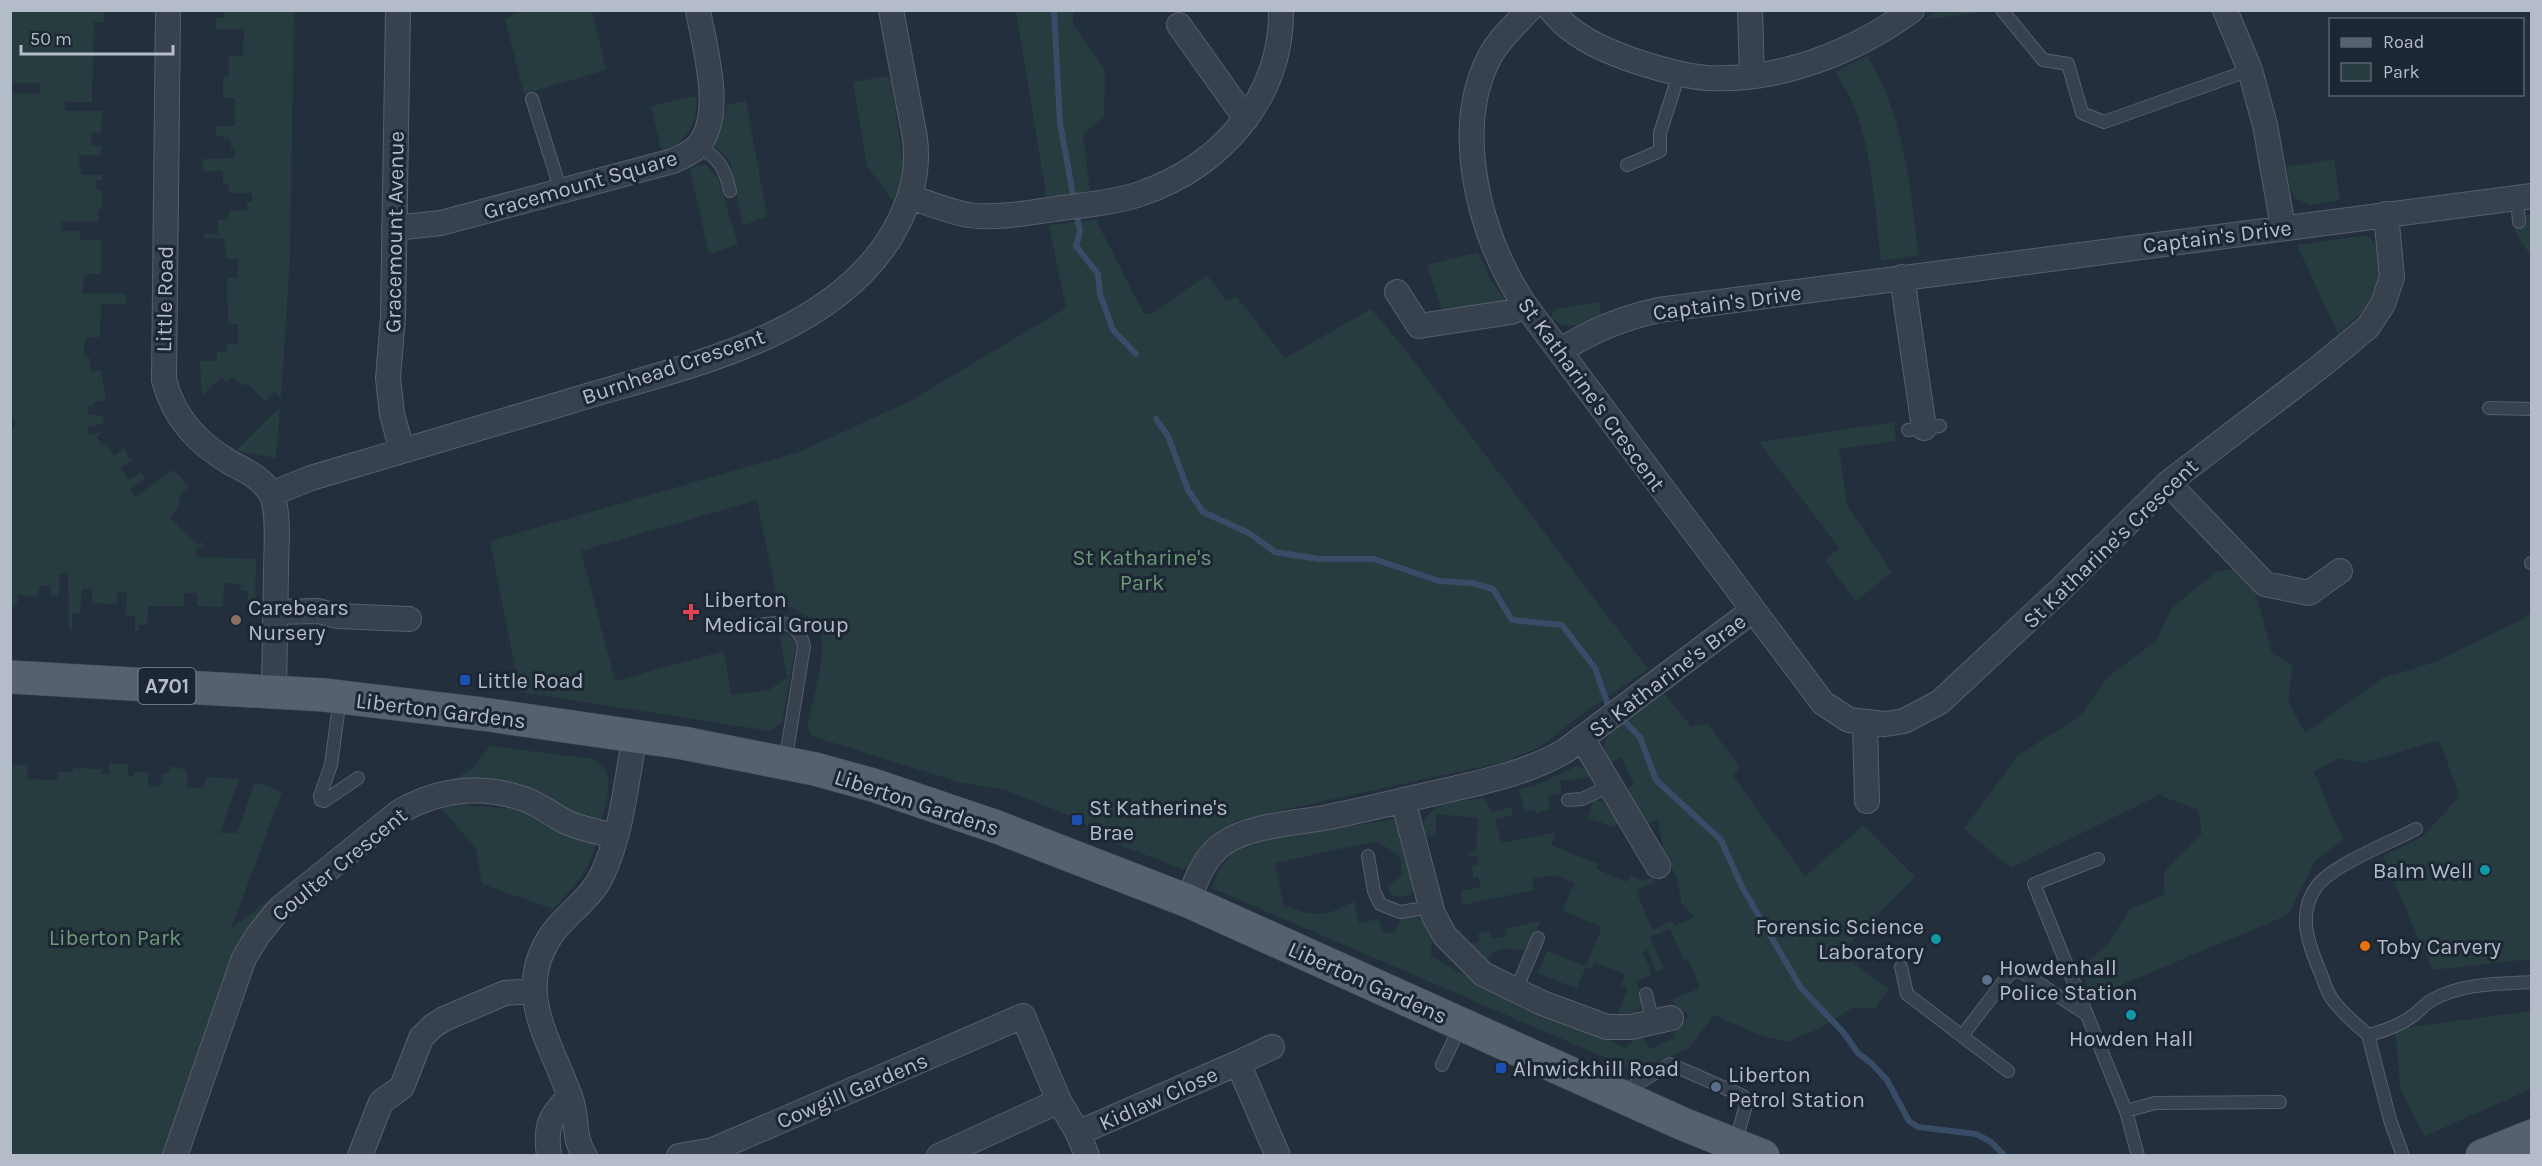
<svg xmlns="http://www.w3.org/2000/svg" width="2542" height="1166" viewBox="0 0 2542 1166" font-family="Karla,sans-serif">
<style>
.green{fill:#263c3f}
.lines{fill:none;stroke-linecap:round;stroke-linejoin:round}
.stream{stroke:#394c67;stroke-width:6}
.lane-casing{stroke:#565f6c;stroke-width:14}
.street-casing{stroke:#565f6c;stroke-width:26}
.primary-casing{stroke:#414a57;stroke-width:34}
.lane{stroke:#38414e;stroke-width:12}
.street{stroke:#38414e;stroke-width:24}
.primary{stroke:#56606e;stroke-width:33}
.health-dot{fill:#e0444e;stroke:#1d2633;stroke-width:2}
.education-dot{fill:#8d6e63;stroke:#1d2633;stroke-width:2}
.transit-dot{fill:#1a4fb4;stroke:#1d2633;stroke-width:2}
.culture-dot{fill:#0f9aa8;stroke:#1d2633;stroke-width:2}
.food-dot{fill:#e8710a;stroke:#1d2633;stroke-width:2}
.service-dot{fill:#5c6f8a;stroke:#1d2633;stroke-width:2}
.labels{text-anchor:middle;stroke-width:6;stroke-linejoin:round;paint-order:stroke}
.shield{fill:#1d2633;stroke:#878f9c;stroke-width:1.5}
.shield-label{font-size:21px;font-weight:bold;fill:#b4bcc9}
.street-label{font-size:22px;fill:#b4bcc9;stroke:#1d2633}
.park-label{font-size:22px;fill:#6b9a76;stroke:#1d2633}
.poi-label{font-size:22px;fill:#b4bcc9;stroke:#1d2633;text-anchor:start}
</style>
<rect width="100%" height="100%" fill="#242f3e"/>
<!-- green -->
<path class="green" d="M1936 10H1987L1988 11 1925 20Z
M10 11H104V22H94L92 102H65L66 111H102L101 133H91V145L101 146V155H79V165H81L82 175H102V180H96V190L102 191V209H98V222L61 221V231H80V240H101V274H85L82 293 126 294V304H101L100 337 85 338 84 357H89L91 372 101 370 106 400 95 402 93 406 87 407 88 414 102 416 104 423 87 427 89 435 106 431 97 436 101 446 106 444 114 456 125 448 128 458 133 459 121 468 129 480 141 472 146 478 131 489 135 497 173 470 189 486 178 498 181 502 170 518 198 545 201 542 205 546 196 548V557L256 559 255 604 247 603 248 591 240 590 241 584 224 583 223 607 197 606V593H184V606H148L147 625H138V631H135V616L126 615 127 593 117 592V604L92 603V589H82L80 613H72V629H69L68 573 59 574V596L50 595V586H39L38 597 18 594 17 605H11L10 428H15V419H10L11 93 40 94V83H11Z
M225 11H294L290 256 281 399 274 392 265 401 247 383 243 386 233 377 227 383 221 377 202 396 200 361H217V352H227V344H238V324H228L227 278H238V259H227L224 239 204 238V234H218V220H228L229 211H247V202H252V193H229V184L223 183V171H203V159L235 158V149L231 148V140L224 139V136H216V126H235V98H223V77H229V56H243L244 29H216V18H224Z
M519 11H592L606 70 524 94 505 19Z
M1016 11H1073V24L1105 70 1104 116 1083 135 1090 191 1047 200Z
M1867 56C1904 115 1910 187 1919 255L1881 261C1873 199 1873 124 1835 72Z
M886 76 891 80 904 172 896 205 867 166 853 82Z
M696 96C699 123 688 141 662 152L651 106Z
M746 101 767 216 743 226 730 161 715 147V141L727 105Z
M2334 159 2340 200 2310 205 2294 198 2289 186 2286 167Z
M706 165 718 178 738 244 709 254 690 170 695 166Z
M2531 214V256L2514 231 2525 224 2526 216Z
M1096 220 1144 314 1153 313 1207 275 1226 301 1236 296 1285 358 1371 309 1404 348 1648 669 1584 713 1540 747 1503 762 1238 820C1211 833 1204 842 1189 867L1182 869 1109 841 1076 818 1005 790 958 782 812 736 807 727C812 702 827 657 820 633 814 616 794 608 778 604L757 500 581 551 615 681 724 651 731 695 769 690 787 678 779 631 791 636 796 646 782 722 770 731 520 692 490 541 799 452 910 401 1066 308 1049 225Z
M2362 236 2369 237C2376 244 2379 252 2380 263 2385 295 2360 314 2338 334L2297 245Z
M1478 252 1491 280 1506 301 1444 316 1427 265Z
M1599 302 1601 314C1582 324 1568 333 1551 317L1554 309Z
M280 407 276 458 236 451Z
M1894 422 1896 441 1839 449 1847 506 1892 572 1856 601 1825 560 1839 548 1759 442Z
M2236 568 2254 588 2272 653 2293 665 2288 701 2305 733 2383 678 2432 663 2523 619 2531 612V959L2432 970 2383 856 2422 837 2460 796 2439 740 2363 763 2339 758 2314 772 2343 840 2316 860 2288 915 2092 997 2080 968 2108 944 2129 910 2164 894V872L2202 833 2198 810 2159 795 2011 868 1964 829 2018 755 2078 718 2108 677 2156 641 2172 608 2216 572Z
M1664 694 1691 726 1708 724 1740 768 1733 776 1805 876 1864 825 1915 877 1840 953 1889 989 1875 1008H1852L1821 1028 1787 1042 1762 1036 1714 1015 1687 1050 1634 1070 1212 888 1218 871 1240 844 1400 818 1416 888 1410 896H1391L1387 887 1402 875 1400 857 1377 841 1275 863 1284 906C1317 917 1323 918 1354 901L1359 923 1379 919 1383 933 1395 932 1401 919 1412 915 1429 925 1432 938 1431 956 1534 1015 1611 1037V1041L1626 1048 1635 1038H1643L1650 1049 1675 1038V1029L1689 1016 1671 1000 1700 988 1688 959 1684 960 1670 929 1650 937 1664 969 1656 972 1648 950 1643 952 1652 975 1636 981 1644 1003C1635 1014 1630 1015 1617 1013L1628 988 1621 985 1625 974 1594 962 1591 969 1586 967 1577 989 1537 973 1547 951 1586 966 1602 927 1563 911 1574 883 1555 875 1532 879 1534 890 1463 905 1460 891 1481 887 1478 877 1474 878 1471 866 1478 865 1477 856 1469 857 1468 853 1476 850 1478 818 1437 814 1435 836 1425 835 1423 822C1435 801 1462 801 1484 798L1491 812 1511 807 1513 815 1495 819 1501 843 1556 832 1551 845 1598 864 1596 869 1627 882 1630 875 1642 881 1652 878 1656 882 1636 890 1652 930 1672 921 1675 926 1694 917 1682 904 1677 879 1663 849 1658 819 1648 824 1623 792 1634 784 1621 757 1610 763C1604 752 1602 745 1609 734Z
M490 746 593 759C618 774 606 799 601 822L453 780 473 768Z
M109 763 128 764V776H134V772H149L148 783 152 787H158L162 784 163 773H170V766L187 770V788H204L205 777 239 779 220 833H237L255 782 282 792 231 929 278 893 251 928 236 956 162 1155H11L10 770H13V765H27V779L57 780 58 772H73V768L102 769V774L109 775Z
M1577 766 1589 771 1592 777 1560 781 1562 794 1548 796 1550 809 1536 814 1535 809 1525 812 1519 789 1534 786Z
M462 800 469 806 508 808 512 804C543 819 561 837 596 844 585 876 576 885 553 909L482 884 476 848 437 804Z
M1593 801H1602L1619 820 1615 827 1587 818Z
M1541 921 1525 950C1507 951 1499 942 1487 960L1466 945 1479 942 1478 934 1490 931 1492 939 1506 936 1505 929Z
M2531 1011V1089L2425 1136 2401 1092 2395 1029Z"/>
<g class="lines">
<!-- stream -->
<path class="stream" d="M1054 10 1060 123 1074 200
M1076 210 1080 232 1076 246 1098 274 1100 294 1113 330 1136 354
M1156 419 1168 436 1188 490 1203 512 1249 533 1275 552 1319 559H1374L1439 581 1472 583 1493 589 1512 620 1562 625 1595 668 1608 705 1612 709
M1619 716 1640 737 1656 780 1721 840 1742 887 1801 988 1843 1032 1858 1053 1871 1063 1887 1080 1909 1121 1918 1127 1976 1134 1991 1142 2005 1156"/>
<!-- lane casing -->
<g class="lane-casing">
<path id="lane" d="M2002 10 2043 60 2068 64 2082 113 2104 122 2250 70
M532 99 561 191
M698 146C719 158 725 168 730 191
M1627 165 1660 151V133L1679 74
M2517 198 2519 222
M2489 408 2532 409
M1908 430 1940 426
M2531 563H2532
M751 626C775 623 797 616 804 646L785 763
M340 698 331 765 320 796 321 800 324 801 358 778
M1568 800 1582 799 1610 786
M1368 856 1374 891 1380 904 1400 912 1431 907
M2098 859 2034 884 2126 1111 2138 1156
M1901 967 1907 994 1962 1036 2010 973 2020 971 2086 1014
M1516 990 1538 938
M1646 994 1653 1022
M2368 1035C2356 1024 2342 1013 2332 999 2327 992 2324 982 2321 974 2309 946 2296 914 2317 886 2333 865 2391 842 2416 829
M1962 1036 2008 1071
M1442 1065 1461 1025
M1623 1092 1670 1064 1743 1096 1746 1105 1735 1144
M2126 1111 2155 1103 2280 1102
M2403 1156 2390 1120 2368 1035C2385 1031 2399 1026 2414 1015 2420 1010 2425 1004 2432 1000 2462 983 2498 984 2532 982"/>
</g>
<!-- street casing -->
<g class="street-casing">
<path id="street" d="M168 10 164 380C174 418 197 443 231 463 246 471 262 478 271 494 280 511 276 551 276 571 275 611 275 651 274 691
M398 10 393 317 388 378 392 414 402 451
M1529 10C1515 25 1500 38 1490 56 1451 130 1480 239 1525 305L1823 703 1849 720 1885 724 1904 721 1940 702 2060 590 2168 483 2321 366 2368 327 2383 304 2392 277 2386 214
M1551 10C1572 36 1601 49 1632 60 1656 68 1682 76 1707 78 1779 82 1855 52 1912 10
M1750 10 1752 76
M2225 10 2250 70 2265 125 2283 227
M1179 25 1246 119
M911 197C930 204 948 211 968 215 996 219 1027 213 1055 209 1083 205 1113 203 1140 194 1221 166 1282 98 1281 10
M394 228 441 223 673 161C681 157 691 153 697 147 726 116 704 47 698 10
M1902 277 1924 428
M1397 292 1419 326 1511 312 1525 305
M1560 351C1592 330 1622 318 1659 310L2532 196
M2168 483 2265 584 2309 593 2340 571
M271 494 311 478C397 452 485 427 571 401 681 367 831 339 893 233 911 201 919 174 915 138L891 10
M275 612 318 611 337 616 409 619
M1865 724 1867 801
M1582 738 1658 866
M1403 800 1433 914 1445 936 1483 974 1542 1003 1607 1027H1631L1671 1018
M1188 901C1196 880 1204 857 1223 844 1247 826 1294 823 1324 818 1364 810 1404 800 1444 791 1486 781 1527 773 1565 751L1752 611
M1238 1063 1272 1047
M1078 1133 1238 1063 1278 1156
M175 1156 244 958 258 935 280 908 399 812C439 789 480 784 524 799 539 804 552 815 566 822 581 829 599 832 615 836
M360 1156 381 1102 402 1087 421 1038 433 1026 444 1019 505 993 534 991
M549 1156C545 1127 549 1117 569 1097
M585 1156C574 1140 577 1124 573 1107 572 1099 567 1089 564 1081 544 1031 516 986 552 934 567 913 591 899 602 875 622 833 626 782 635 736
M679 1156 713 1150 1023 1016 1059 1101 1078 1133 1087 1156
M939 1156 1059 1101"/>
</g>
<!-- primary casing -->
<g class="primary-casing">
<path id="primary" d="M10 677 324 695 482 714 683 743 815 769 873 785 997 827 1188 901 1683 1124 1763 1156
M2482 1156 2532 1136"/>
</g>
<!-- lane -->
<use href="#lane" class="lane"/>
<!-- street -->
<use href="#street" class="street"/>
<!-- primary -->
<use href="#primary" class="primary"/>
</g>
<!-- markers -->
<path class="health-dot" d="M688 603h6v6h6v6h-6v6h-6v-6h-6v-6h6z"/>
<circle class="education-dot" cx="236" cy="620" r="6"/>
<g class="transit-dot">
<rect x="459" y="674" width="12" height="12" rx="3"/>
<rect x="1071" y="814" width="12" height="12" rx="3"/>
<rect x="1495" y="1062" width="12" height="12" rx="3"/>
</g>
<g class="culture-dot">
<circle cx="2485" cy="870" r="6"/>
<circle cx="1936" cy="939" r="6"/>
<circle cx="2131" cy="1015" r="6"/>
</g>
<circle class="food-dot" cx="2365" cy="946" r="6"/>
<g class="service-dot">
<circle cx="1987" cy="980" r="6"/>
<circle cx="1716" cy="1087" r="6"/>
</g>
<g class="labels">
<!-- shield labels -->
<rect class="shield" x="138.5" y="668" width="57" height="36" rx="4.5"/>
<g class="shield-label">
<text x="167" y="693">A701</text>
</g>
<!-- street labels -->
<g class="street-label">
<text transform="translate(580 184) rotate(-16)" y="8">Gracemount Square</text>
<text transform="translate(394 232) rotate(-89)" y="8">Gracemount Avenue</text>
<text transform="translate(2217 236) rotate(-7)" y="8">Captain's Drive</text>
<text transform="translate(164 299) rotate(-89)" y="8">Little Road</text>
<text transform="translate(1727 302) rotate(-8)" y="8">Captain's Drive</text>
<text transform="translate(673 366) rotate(-19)" y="8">Burnhead Crescent</text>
<text transform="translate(1592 394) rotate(54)" y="8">St Katharine's Crescent</text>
<text transform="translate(2110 543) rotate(-44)" y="8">St Katharine's Crescent</text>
<text transform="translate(1667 675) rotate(-37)" y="8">St Katharine's Brae</text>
<text transform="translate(441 710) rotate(7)" y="8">Liberton Gardens</text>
<text transform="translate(917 802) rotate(18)" y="8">Liberton Gardens</text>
<text transform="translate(339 864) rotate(-39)" y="8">Coulter Crescent</text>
<text transform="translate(1368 982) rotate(24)" y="8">Liberton Gardens</text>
<text transform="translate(852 1090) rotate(-23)" y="8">Cowgill Gardens</text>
<text transform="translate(1158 1098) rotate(-24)" y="8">Kidlaw Close</text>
</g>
<!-- park labels -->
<g class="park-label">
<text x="1142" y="565">St Katharine's<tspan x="1142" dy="25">Park</tspan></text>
<text x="115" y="945">Liberton Park</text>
</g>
<!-- poi labels -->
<g class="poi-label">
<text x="704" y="607">Liberton<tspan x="704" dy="25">Medical Group</tspan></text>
<text x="248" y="615">Carebears<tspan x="248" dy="25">Nursery</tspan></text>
<text x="477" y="688">Little Road</text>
<text x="1089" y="815">St Katherine's<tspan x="1089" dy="25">Brae</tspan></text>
<text x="2473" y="878" text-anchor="end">Balm Well</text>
<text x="1924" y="934" text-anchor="end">Forensic Science<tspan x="1924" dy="25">Laboratory</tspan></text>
<text x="2377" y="954">Toby Carvery</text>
<text x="1999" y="975">Howdenhall<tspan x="1999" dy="25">Police Station</tspan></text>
<text x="2131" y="1046" text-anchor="middle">Howden Hall</text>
<text x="1513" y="1076">Alnwickhill Road</text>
<text x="1728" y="1082">Liberton<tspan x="1728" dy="25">Petrol Station</tspan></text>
</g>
</g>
<!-- border -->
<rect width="2542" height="1166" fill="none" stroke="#b4bcc9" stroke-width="24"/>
<!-- legend -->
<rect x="2329" y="18" width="195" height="78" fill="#1d2633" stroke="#59626f" stroke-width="1.5"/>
<rect x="2341" y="38" width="30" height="9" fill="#56606e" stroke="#59626f" stroke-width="1.5"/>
<text x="2383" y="48" font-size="18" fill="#b4bcc9">Road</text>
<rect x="2341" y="63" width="30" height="18" fill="#263c3f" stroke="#59626f" stroke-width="1.5"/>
<text x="2383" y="78" font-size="18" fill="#b4bcc9">Park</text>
<!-- scale -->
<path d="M21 45v9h152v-9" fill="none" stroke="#b4bcc9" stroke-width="3"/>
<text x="30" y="45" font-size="18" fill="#b4bcc9" stroke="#1d2633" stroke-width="4.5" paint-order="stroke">50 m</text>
</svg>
